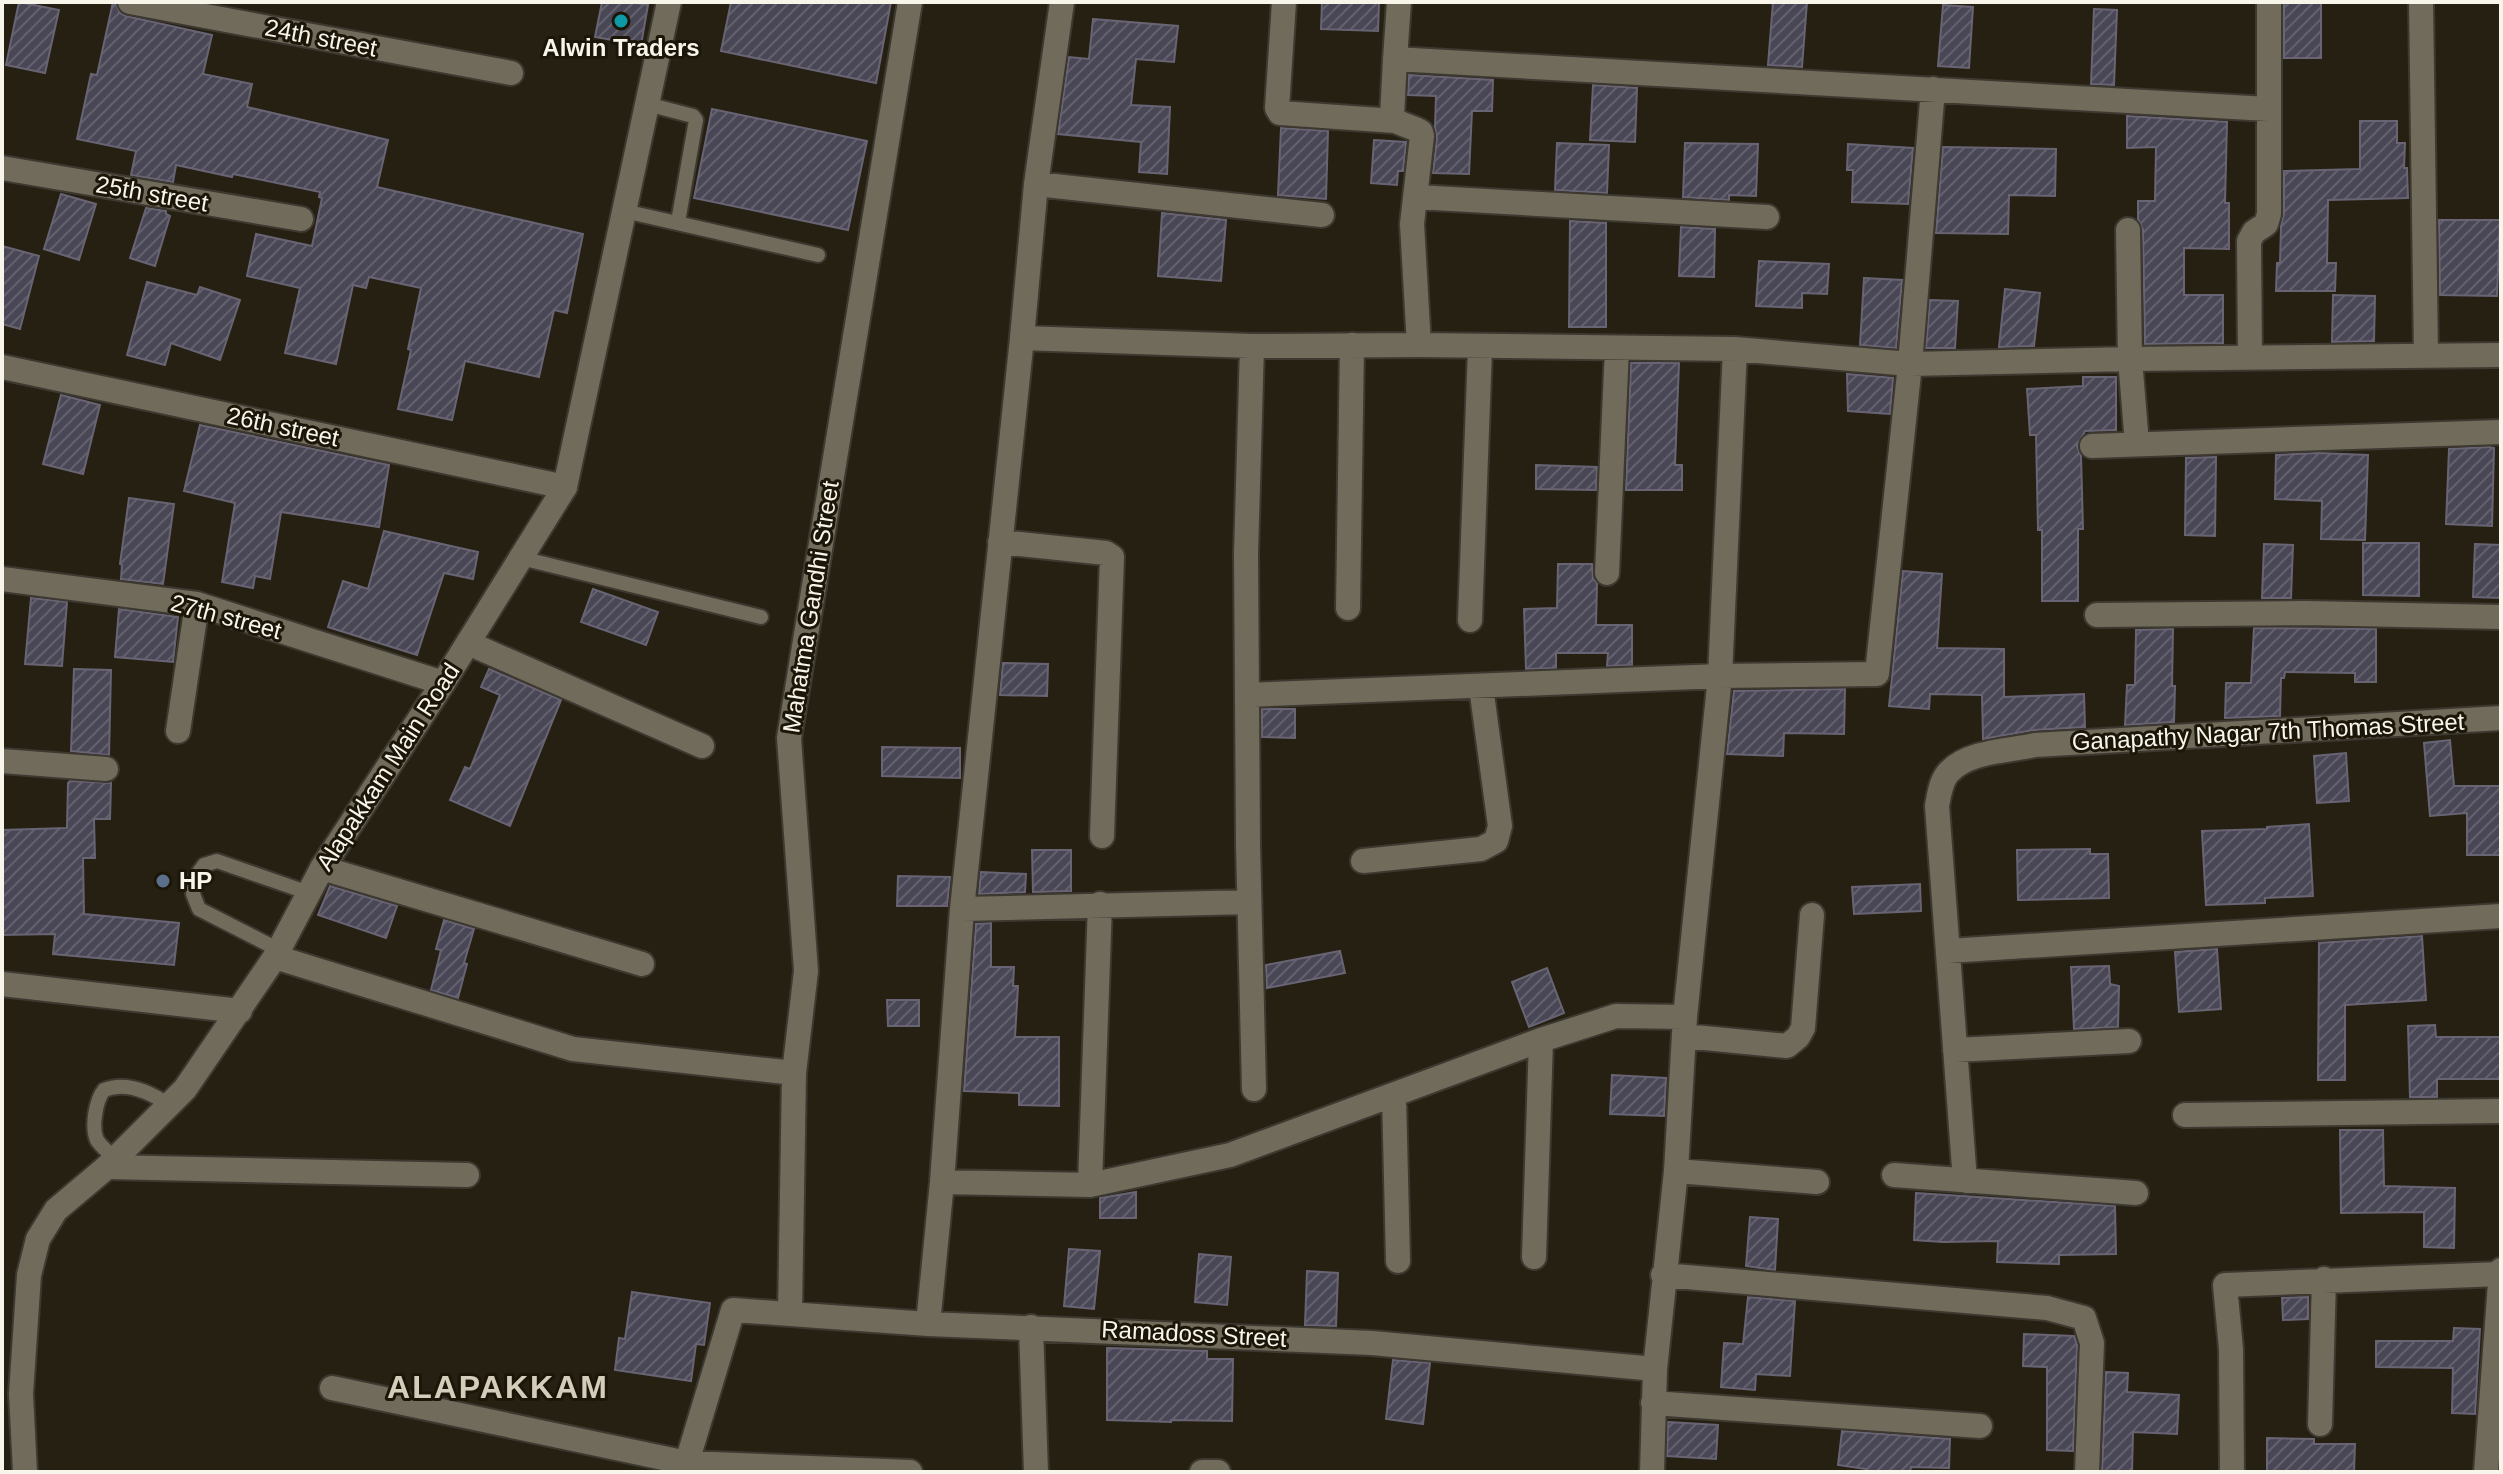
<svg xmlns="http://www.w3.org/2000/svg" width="2503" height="1474" viewBox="0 0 2503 1474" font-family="Helvetica,sans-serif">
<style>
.building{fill:url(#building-hatch);stroke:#686474;stroke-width:2}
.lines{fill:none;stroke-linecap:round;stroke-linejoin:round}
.lane-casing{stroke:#3d3830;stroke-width:18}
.street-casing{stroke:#3d3830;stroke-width:28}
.secondary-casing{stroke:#3d3830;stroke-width:28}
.lane{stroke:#716b5b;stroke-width:14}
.street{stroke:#716b5b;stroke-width:24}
.secondary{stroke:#716b5b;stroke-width:24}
.culture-dot{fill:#0f9aa8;stroke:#1c1609;stroke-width:3}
.service-dot{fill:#5c6f8a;stroke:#1c1609;stroke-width:3}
.labels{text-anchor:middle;stroke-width:6;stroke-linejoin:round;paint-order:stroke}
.street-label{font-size:24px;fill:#f8f5eb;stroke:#1c1609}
.poi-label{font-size:24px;font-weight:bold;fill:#f8f5eb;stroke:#1c1609}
.district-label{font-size:32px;font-weight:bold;letter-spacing:2px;fill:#d5cdbc;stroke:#1c1609}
</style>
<defs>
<pattern id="building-hatch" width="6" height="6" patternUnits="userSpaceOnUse" patternTransform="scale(2)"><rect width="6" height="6" fill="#494655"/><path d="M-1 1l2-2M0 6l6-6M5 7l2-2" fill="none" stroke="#64616e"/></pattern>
</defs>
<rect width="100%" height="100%" fill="#252012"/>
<!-- building -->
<path class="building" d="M19 2 59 10 45 73 6 65Z
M113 2H115L120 13 126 16 212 35 203 74 252 84 247 107 388 140 377 187 583 234 567 313 554 310 539 377 465 361 452 420 398 409 411 350 408 349 421 288 369 277 366 288 353 285 336 364 285 353 300 288 247 276 256 234 312 246 322 198 319 197 320 192 233 174 232 177 176 165 173 182 131 175 136 151 77 139 91 74 97 75Z
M602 2H630L648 5 641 45 595 37Z
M731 2H891L876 83 721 51Z
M1322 2H1379L1378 31 1321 29Z
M1773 2H1807L1802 67 1768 65Z
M2284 2H2321V58H2284Z
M1943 5 1973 7 1969 68 1938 66Z
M2094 9 2117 10 2114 85 2091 84Z
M1093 19 1178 26 1174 62 1136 59 1131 105 1170 107 1167 174 1139 172 1141 142 1058 134 1069 57 1089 59Z
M1409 75 1493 80 1492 111H1472L1469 174 1433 173 1437 138 1435 127 1436 96 1408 95Z
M1593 85 1637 88 1635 142 1590 140Z
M712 109 867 141 848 230 694 198Z
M2127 116 2227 122 2225 203H2229V249L2184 248V295H2223V343L2145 344 2143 230 2138 219V201H2155L2156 147 2127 148Z
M2360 121H2397V143H2405L2404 168H2407L2408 198 2328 200 2327 263H2336L2335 291H2276L2277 263H2280L2281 226 2284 214V171L2360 169Z
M1281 128 1328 131 1326 199 1278 195Z
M1374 140 1406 142 1403 171H1398L1397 185 1371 183Z
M1557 143 1609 145 1607 193 1555 190Z
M1685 143 1758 144 1756 196 1729 195V200L1683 197Z
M1848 144 1913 148 1908 204 1852 202 1853 170H1847Z
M1943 147 2056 149 2055 196 2009 195 2008 234 1936 233Z
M61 194 96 204 79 260 44 249Z
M146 208 166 211V214L170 216 155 266 130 258Z
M1162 213 1226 220 1221 281 1158 276Z
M2439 220H2500L2497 296 2440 295Z
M1570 221 1606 223V327H1569Z
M1681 227 1715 229 1714 277 1679 276Z
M2 246 39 256 20 329 2 324Z
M1759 261 1829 264 1827 294 1802 293V308L1756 306Z
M1864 278 1902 280 1896 348 1860 345Z
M147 282 197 295 200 287 240 300 220 360 171 343 165 365 127 355Z
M2005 289 2040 293 2034 346 1999 347Z
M2333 295 2375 296 2374 341 2332 342Z
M1930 300 1958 301 1955 348H1926Z
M1631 363H1679L1675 465H1682V490H1626Z
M1847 374 1893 378 1890 414 1848 411Z
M2083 377H2116V430L2085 431 2077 446 2081 456 2083 529H2078V601H2042V530H2038L2036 435H2030L2027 389 2083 386Z
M61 395 100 405 83 474 43 464Z
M200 425 389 465 379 527 281 512 270 579 255 576 253 588 222 582 235 503 184 491Z
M2489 447 2494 448 2492 526 2446 524 2449 449Z
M2318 453 2368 455 2365 540 2321 539 2322 501 2275 499 2276 455Z
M2216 457 2215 536 2185 535 2186 458Z
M1536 465 1597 467 1596 490 1536 489Z
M129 498 174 504 163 584 121 579 122 565 120 564Z
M384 531 478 552 473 579 444 573 417 655 328 627 343 581 368 589Z
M2363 543H2419V596L2363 595Z
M2264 544 2293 545 2291 598H2262Z
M2475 544 2501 545V598L2473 597Z
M1558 564H1592L1593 579 1597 583 1596 625H1632V665L1607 666 1608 653H1556V668L1526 669 1524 609 1557 608Z
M1903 571 1942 574 1937 648 2004 649V697L2084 694 2085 727 2034 730 1983 739 1982 695 1930 694 1929 709 1889 706Z
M593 589 658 612 646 645 581 622Z
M31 598 67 602 62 666 25 664Z
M119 609 178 617 173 662 115 657Z
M2254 628 2376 629V682H2355V673L2285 672 2284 678H2281L2280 716 2225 718 2226 683H2251Z
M2173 629 2172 686H2175L2174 722 2125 725 2127 685H2135L2136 630Z
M1003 663 1048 664 1047 696 1000 695Z
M74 669 111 670 109 755 71 751Z
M489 669 561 700 510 826 450 800 465 767 470 769 500 695 481 687Z
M1845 689 1844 734 1784 733 1783 756 1727 754 1734 691Z
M1262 709H1295V738L1262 737Z
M2450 740 2454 786H2501V855H2467V813L2430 816 2424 743Z
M882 747 960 748V778L882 776Z
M2346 753 2349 801 2317 803 2314 756Z
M70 781 111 783 110 819H94L95 858H83L84 914 179 923 174 965 53 954 55 934 2 935V830L67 828 68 783Z
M2309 824 2313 896 2265 898V903L2206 905 2202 831 2267 829V827Z
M2090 849V854H2108L2109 898 2018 900 2017 850Z
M1032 850H1071V891L1033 892Z
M981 872 1026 874 1025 892 979 894Z
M898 876 950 877 947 906H897Z
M1920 884 1921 911 1854 914 1852 887Z
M330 886 397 906 386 938 318 915Z
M444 920 474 929 464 963 467 964 458 998 431 990 441 950 436 949Z
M991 923V967H1014L1013 986H1018L1015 1037H1059V1106L1019 1105V1093L964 1091 976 924Z
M2422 936 2426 1000 2345 1005V1080H2318L2319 943Z
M2217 949 2221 1009 2179 1012 2175 952Z
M1340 951 1345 973 1267 988 1266 965Z
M2109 966 2110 984 2119 986 2118 1027 2074 1029 2071 967Z
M1547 968 1564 1013 1529 1027 1512 982Z
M887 1000H919V1026H888Z
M2435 1025 2436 1037H2501V1079H2437V1097H2410L2408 1026Z
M1612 1075 1666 1078 1664 1116 1610 1114Z
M2340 1130H2383L2384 1186 2455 1188 2454 1248 2424 1247V1212L2341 1213Z
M1136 1192V1218H1100V1198Z
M1916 1193 2115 1206 2116 1254 2059 1255V1264L1997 1262 1998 1241 1943 1242 1914 1240Z
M1750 1217 1778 1219 1775 1270 1746 1266Z
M1069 1249 1100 1251 1094 1309 1064 1306Z
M1199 1254 1231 1257 1227 1305 1195 1302Z
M1307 1271 1338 1273 1336 1326 1305 1325Z
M632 1292 710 1303 704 1345 696 1344 691 1381 615 1370 619 1338 625 1339Z
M1748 1297 1795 1301 1790 1376 1756 1374 1755 1390 1721 1387 1724 1343 1743 1344Z
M2308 1297V1319L2283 1320 2282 1298Z
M2454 1328 2480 1329 2475 1414 2452 1413 2453 1368 2376 1367V1341H2453Z
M2024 1334 2074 1336 2077 1345 2073 1451 2047 1450V1367L2023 1366Z
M1107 1348 1207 1351V1359H1233L1232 1421 1171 1420V1422L1107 1420Z
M1393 1360 1430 1363 1423 1424 1386 1419Z
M2106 1372 2128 1373 2127 1392 2179 1395 2177 1434 2133 1432 2132 1472H2102Z
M1668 1422 1718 1425 1716 1459 1667 1456Z
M1842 1431 1950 1439 1949 1468 1911 1467 1910 1472H1866V1469L1838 1465Z
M2267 1438 2314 1439V1444H2355L2354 1472H2267Z"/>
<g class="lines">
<!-- lane casing -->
<g class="lane-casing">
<path id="lane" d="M647 104 693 116 696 120 678 222
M624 211 818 255
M521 558 761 617
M279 950 199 909 193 894 196 876 204 865 217 861 309 893
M115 1159C110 1153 101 1147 97 1140 91 1127 96 1100 104 1090 126 1081 150 1092 169 1105"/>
</g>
<!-- street casing -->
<g class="street-casing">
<path id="street" d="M130 2 511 73
M1284 2 1277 108 1280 113 1395 121
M1399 2 1395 59 2268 109
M2421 2 2426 355
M1395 59 1392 117C1396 124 1412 126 1421 132L1422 136 1412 224 1419 345
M2 168 301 219
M1036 184 1322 215
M1417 197 1767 217
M2128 230 2130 359 2137 444
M1022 338 1252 346 1419 345 1735 349 1910 364 2130 359 2501 355
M1252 346 1246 554 1248 844 1254 1089
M2250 357 2249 241 2254 232 2266 224 2269 214V2
M2 367 565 487
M2092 446 2501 432
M1000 542 1106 553 1112 557 1102 836
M1607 573 1617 348
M2 579 197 604 443 683
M1348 608 1352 345
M2097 615 2305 613 2501 617
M1470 620 1480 348
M468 643 702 746
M1247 695 1720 676 1877 674 1910 364 1933 89
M178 731 197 604
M2 761 106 769
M1363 861 1481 849 1496 841 1500 826 1481 687
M322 868 642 964
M962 909 1249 902
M1948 951 2501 916
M275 957 573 1049 794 1073
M2 984 240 1011
M1684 1036 1787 1046 1798 1037 1803 1028 1812 915
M1955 1050 2129 1041
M1394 1095 1398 1261
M2185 1115 2501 1111
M107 1167 467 1175
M1676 1171 1817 1182
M1894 1175 2136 1193
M1965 1181 1937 806C1939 795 1941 779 1950 771 1970 751 2008 751 2035 745L2501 718
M942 1182 1090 1185 1230 1155 1541 1040 1616 1016 1685 1017
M1090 1185 1100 904
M1534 1257 1541 1040
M1663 1275 2047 1308 2084 1318 2092 1343 2087 1472
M790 1313 794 1073 806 971 789 738 910 2
M928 1324 942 1182 962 909 1022 338 1036 184 1062 2
M1031 1327 1036 1472
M332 1388 687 1463 910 1472
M1653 1403 1980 1426
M2320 1424 2324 1279
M684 1472 733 1310 928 1324 1372 1343 1655 1369
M1202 1472H1218
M1652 1472 1655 1369 1676 1171 1685 1017 1720 676 1735 349
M2232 1472 2231 1349 2225 1285 2500 1274"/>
</g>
<!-- secondary casing -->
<g class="secondary-casing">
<path id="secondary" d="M25 1472 21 1394 29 1275 38 1239 56 1210 107 1167 185 1089 275 957 322 868 443 683 565 487 669 2
M2486 1472 2501 1270"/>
</g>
<!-- lane -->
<use href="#lane" class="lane"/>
<!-- street -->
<use href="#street" class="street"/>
<!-- secondary -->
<use href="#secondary" class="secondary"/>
</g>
<!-- markers -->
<circle class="culture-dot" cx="621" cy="21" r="8"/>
<circle class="service-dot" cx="163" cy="881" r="8"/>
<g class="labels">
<!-- street labels -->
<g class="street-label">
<text transform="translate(321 38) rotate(11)" y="8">24th street</text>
<text transform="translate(152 194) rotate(10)" y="8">25th street</text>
<text transform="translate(283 427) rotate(12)" y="8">26th street</text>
<text transform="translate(811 607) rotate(-81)" y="8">Mahatma Gandhi Street</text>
<text transform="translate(226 617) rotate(15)" y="8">27th street</text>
<text transform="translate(2268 732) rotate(-3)" y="8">Ganapathy Nagar 7th Thomas Street</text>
<text transform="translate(388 767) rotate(-57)" y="8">Alapakkam Main Road</text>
<text transform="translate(1194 1334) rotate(3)" y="8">Ramadoss Street</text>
</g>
<!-- poi labels -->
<g class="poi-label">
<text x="621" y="56">Alwin Traders</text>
<text x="179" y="889" text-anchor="start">HP</text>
</g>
<!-- district labels -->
<g class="district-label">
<text x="498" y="1398">ALAPAKKAM</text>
</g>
</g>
<!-- border -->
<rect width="2503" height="1474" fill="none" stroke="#f8f5eb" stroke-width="8"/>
</svg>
